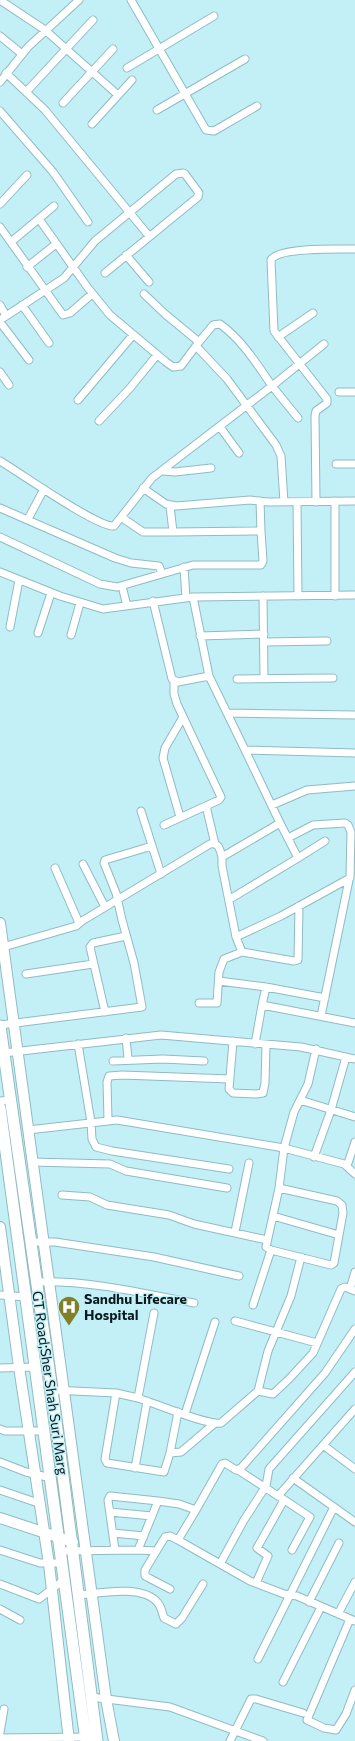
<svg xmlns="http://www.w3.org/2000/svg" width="355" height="1741" viewBox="0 0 355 1741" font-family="Commissioner,sans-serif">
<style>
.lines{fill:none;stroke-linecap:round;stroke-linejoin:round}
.street-casing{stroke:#90bbc2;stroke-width:9}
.secondary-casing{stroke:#90bbc2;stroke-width:12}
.primary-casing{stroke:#90bbc2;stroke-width:13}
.street{stroke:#fff;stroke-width:7}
.secondary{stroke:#fff;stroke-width:10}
.primary{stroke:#fff;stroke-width:11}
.labels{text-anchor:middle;stroke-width:3;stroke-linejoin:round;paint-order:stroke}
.poi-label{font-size:14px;font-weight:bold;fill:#0a1b1e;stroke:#c3eff7;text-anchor:start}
.street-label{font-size:14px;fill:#0a1b1e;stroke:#c3eff7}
</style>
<rect width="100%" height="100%" fill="#c3eff7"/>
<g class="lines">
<!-- street casing -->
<g class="street-casing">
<path id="street" d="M0 0 45 30 118 95
M131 0 206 130 214 131 257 106
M0 36 22 54
M127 68 214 16
M6 73 45 110 149 236
M0 82 28 47 79 0
M27 91 93 20
M63 103 113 49
M157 110 245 59
M0 111 53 172 88 222
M92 124 132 80
M0 204 27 175
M39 219 88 288 110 315 166 362 173 367 181 366 199 342 165 314 144 294
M0 227 63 315 70 313 92 294
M11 242 54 206
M126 255 149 282
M27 267 56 244
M0 305 6 316
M22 305 49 343
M0 320 64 278 95 241 176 174 183 173 185 174 199 193 198 197 105 273
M0 322 29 360
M278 337 313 313
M196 346 227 379 276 445 281 456 284 502
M0 372 9 385
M339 392H355
M78 400 133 335
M298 418 272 386 324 344
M99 421 130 388 157 355
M220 427 239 453
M0 461C19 472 98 528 114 526L152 478 272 386C257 364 242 340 220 324L213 325 199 342
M336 464H355
M163 471 175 472 211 468
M143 488 166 504 176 506 250 500 268 502 355 501
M335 501V596
M297 502 298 596
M316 502 315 416 316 411 327 403V399L274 331 271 260C278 247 340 249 355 249
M170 506 173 532 261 531 260 501
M0 508 115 558 131 563 159 566 162 574
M121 517 143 532H173
M28 519 44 489
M0 537 100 584 117 587 193 565H261L263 561 261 531
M184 567 186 598
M0 572 60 596 103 609 193 597 209 676 245 750
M122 586 127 606
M263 596 264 679
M193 597 355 595
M153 601 172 679 178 682 209 676
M10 627 19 580
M38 633 51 593
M71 635 80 603
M200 636 264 634
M264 642 327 641
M237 679 333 678
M227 713 355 715
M272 805 307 790 355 786
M206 806 215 844
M141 811 161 874
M180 817 163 758 165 748 183 717
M280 823 298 858 325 841
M164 825 219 800 221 797 177 704 174 694V682
M83 864 105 907
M55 868 79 923
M230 899 298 858
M236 937 281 916 350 878 351 832 348 825 345 823 313 825 288 838
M0 948 76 926 82 921 210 844C219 842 220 850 222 857
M242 952 236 937 222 866V857L280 823 245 750 355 753
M26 974 93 964
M219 981 266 987 325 998
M199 1003H217L219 972 224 959 242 952 294 961 298 960 299 906
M262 1005 266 987
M105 1012 90 947 93 943 126 936
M321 1016 349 880
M0 1025 142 1007 134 963 122 920 116 893 104 863 105 860 152 846
M126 1038 128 1059
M233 1041 229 1089 233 1093 256 1094 263 1093 265 1083 266 1045
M78 1044 91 1122 92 1139 96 1147 112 1151 229 1169
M255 1044 262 1005 355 1023
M4 1053 161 1035 301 1047 355 1059
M113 1061 163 1059 204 1061
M300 1100 355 1117
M0 1101 10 1100
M108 1120 107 1082 109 1076 122 1075 230 1079
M28 1130 117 1120 284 1148 294 1112 308 1084 316 1049
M314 1157 331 1110 346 1057
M32 1162 110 1164 126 1171 227 1188
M347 1166 355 1142
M279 1188 337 1201 342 1205 343 1213 334 1263 331 1265 271 1250 266 1247 279 1188 284 1148 344 1164 355 1174
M62 1195 90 1197 107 1205 169 1215 194 1224 267 1240
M273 1216 339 1235
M235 1232 249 1163
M30 1242H55L154 1257 239 1276
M36 1282C89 1280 142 1293 194 1303
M350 1289 355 1272
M0 1295 26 1297
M253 1305 271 1250
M154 1313 138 1398C154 1403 208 1426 221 1423L258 1391 268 1351 291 1296 301 1257
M235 1321 317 1343
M0 1368 36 1367
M52 1390 116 1393
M258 1391 273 1394 289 1379 313 1353 341 1289 345 1287 355 1291
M138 1398 116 1393 105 1459 107 1463 164 1472 170 1453 181 1452 215 1423
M185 1414 215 1322
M0 1429 5 1431H45
M323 1445 355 1469
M170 1453 178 1412
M0 1462 26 1472 51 1478
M135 1468 147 1401
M238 1470 278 1496 355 1409
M293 1478 355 1522
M0 1490 41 1504
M280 1497 310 1517 292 1550
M158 1501 179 1504 196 1510 178 1540 170 1536 165 1537 145 1570V1576L170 1589
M196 1510 222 1464 225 1463 236 1470 241 1468 325 1373 355 1329
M110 1512 152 1516
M113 1533 144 1536
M178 1540 250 1581 284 1594 297 1596 355 1621
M0 1550 40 1563H63
M115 1550 108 1500 110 1496 158 1501 138 1550 156 1551
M61 1551 138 1550
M220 1564 244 1520 266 1486 269 1469 355 1372
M256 1583 268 1556 257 1548 284 1500
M0 1584 39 1599 65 1579
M79 1595C100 1593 143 1584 158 1603 162 1608 162 1613 164 1618L176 1624 182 1618 203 1584
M309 1602 339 1543
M0 1609 20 1620
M338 1614 355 1582
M350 1619 307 1720 324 1728 336 1730 346 1714 355 1690
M258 1659 334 1507
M283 1682 321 1607
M91 1697 170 1707 263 1741
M0 1733 4 1709
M0 1738 88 1737
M230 1741 251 1699H256L303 1713"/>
</g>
<!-- secondary casing -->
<g class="secondary-casing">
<path id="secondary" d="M0 923 106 1699 114 1741
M0 1227 19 1367 49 1564 69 1741
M0 1518 73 1542"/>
</g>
<!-- primary casing -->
<g class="primary-casing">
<path id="primary" d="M0 1026 52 1390 97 1741
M0 1108 86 1741"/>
</g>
<!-- street -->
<use href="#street" class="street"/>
<!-- secondary -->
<use href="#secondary" class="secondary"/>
<!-- primary -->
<use href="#primary" class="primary"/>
</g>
<!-- icons -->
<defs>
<g id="hospital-pin" transform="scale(1.15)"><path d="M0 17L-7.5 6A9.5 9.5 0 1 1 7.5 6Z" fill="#818029" stroke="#c3eff7"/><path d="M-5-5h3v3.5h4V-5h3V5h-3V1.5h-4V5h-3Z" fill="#fff"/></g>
</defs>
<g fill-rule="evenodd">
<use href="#hospital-pin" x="69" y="1307"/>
</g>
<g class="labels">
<!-- poi labels -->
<g class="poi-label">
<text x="84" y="1304">Sandhu Lifecare<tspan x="84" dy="16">Hospital</tspan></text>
</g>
<!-- street labels -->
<g class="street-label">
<text transform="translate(50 1383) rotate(82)" y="5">GT Road;Sher Shah Suri Marg</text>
</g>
</g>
</svg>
